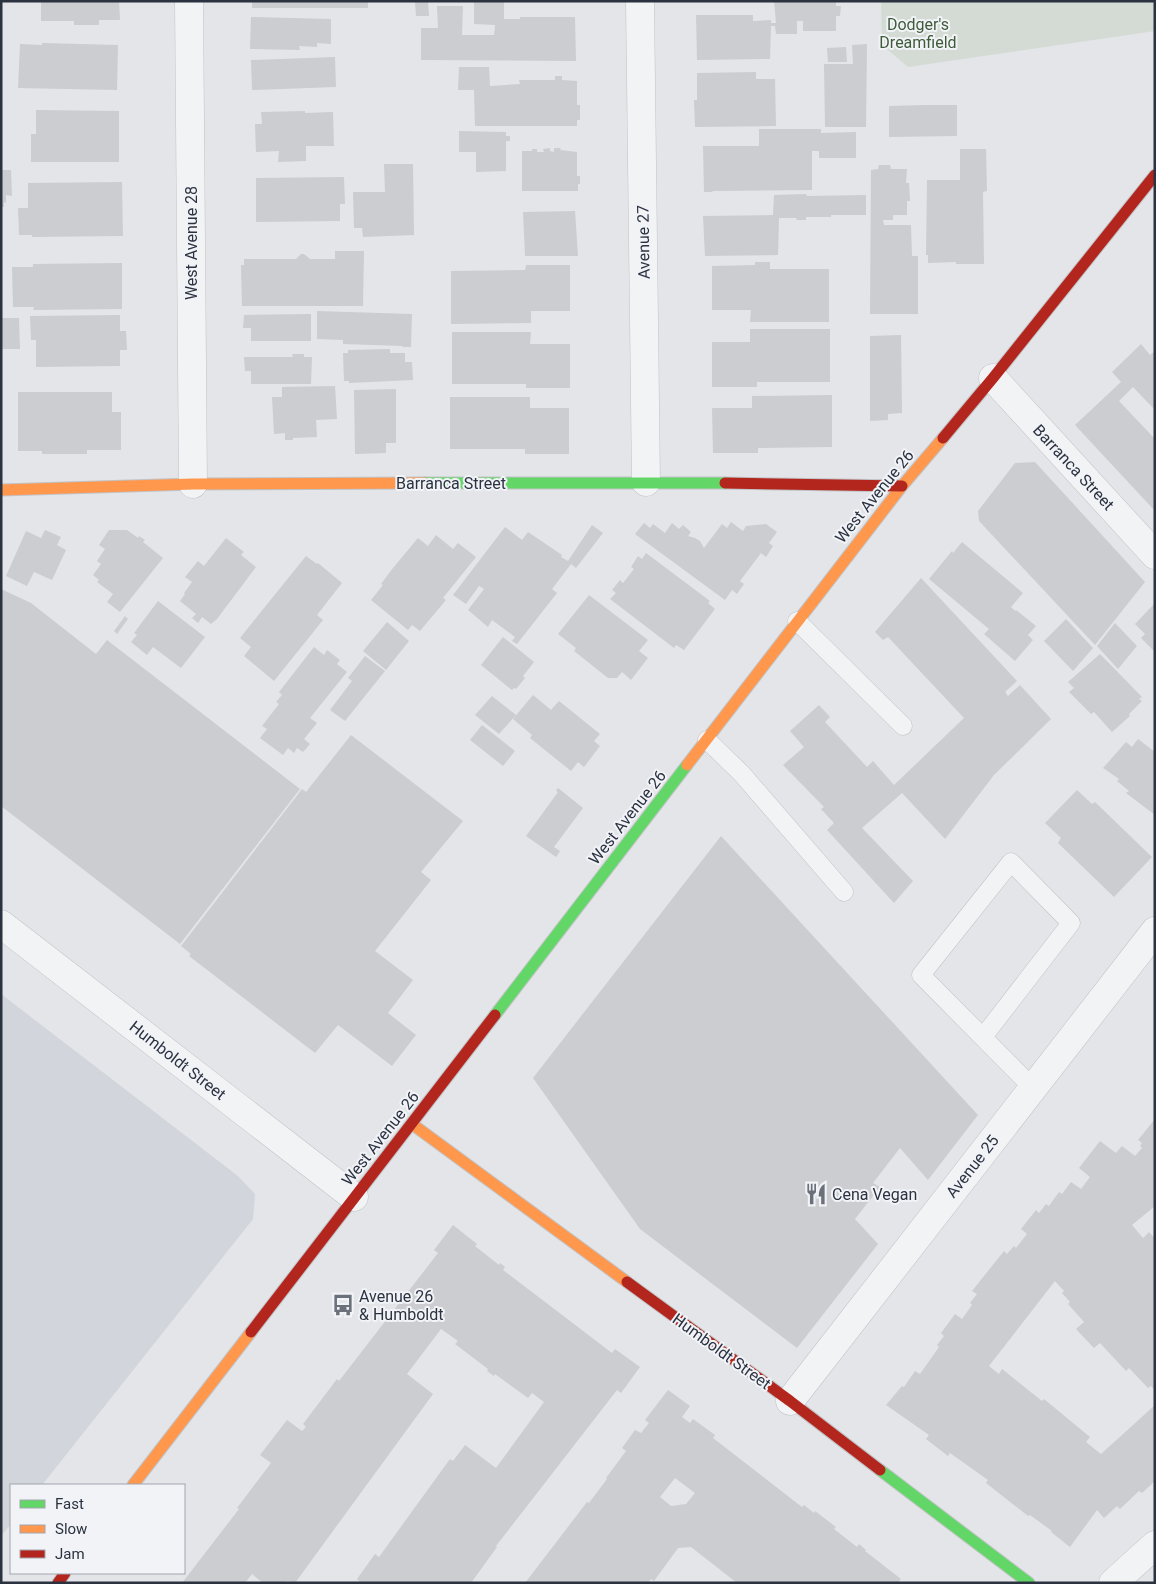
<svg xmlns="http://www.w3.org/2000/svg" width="1156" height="1584" viewBox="0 0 1156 1584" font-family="Roboto,sans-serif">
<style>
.built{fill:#d2d5db}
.green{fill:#d4dbd4}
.building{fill:#cbcdd0;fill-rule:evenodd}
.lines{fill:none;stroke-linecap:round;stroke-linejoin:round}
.lane-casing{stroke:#c1c3c6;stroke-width:19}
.street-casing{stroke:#c1c3c6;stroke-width:29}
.fast-casing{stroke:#c1c3c6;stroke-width:13}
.slow-casing{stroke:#c1c3c6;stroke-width:13}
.jam-casing{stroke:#c1c3c6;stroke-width:13}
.lane{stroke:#f2f3f5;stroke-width:18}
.street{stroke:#f2f3f5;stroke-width:28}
.fast{stroke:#63d668;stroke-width:11}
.slow{stroke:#ff974d;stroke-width:11}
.jam{stroke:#b3261e;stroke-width:11}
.labels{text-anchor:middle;stroke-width:4;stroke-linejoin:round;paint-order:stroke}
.park-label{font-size:16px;fill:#3e5b39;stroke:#f1f3f7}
.street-label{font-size:16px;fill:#2b3240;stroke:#f1f3f7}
.poi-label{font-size:16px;fill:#2b3240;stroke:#f1f3f7;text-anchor:start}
</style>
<rect width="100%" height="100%" fill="#e3e5e8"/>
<!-- built -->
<path class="built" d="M1 994 238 1176 255 1194 253 1219 42 1485H11V1524L1 1536Z"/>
<!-- green -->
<path class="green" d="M881 1H1155V31L908 67 882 45Z"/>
<!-- building -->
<path class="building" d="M41 1H119L120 20H99V25H74V21H41Z
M252 1H368V8H252Z
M474 1H504V19H520V17H575L576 61 421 60V28H438L437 6H463L462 35H494L495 25 474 24Z
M774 1H836V6H841L840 16H836V31H803V21H797V34H776L775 26H771L770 59 697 60 696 15H753V21L771 20V23H776Z
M415 2H428L429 16H416Z
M251 17 331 19V44L317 43V47L299 46 300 50 250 49Z
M42 43 118 45 117 90 18 88 20 44 42 45Z
M867 44 866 127H825L824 64H853L852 45Z
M846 47 847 62H828L827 48Z
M335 57 336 87 252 90 251 60Z
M459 67H489L490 86 520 84 519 80H555V76H562V80L577 81V105H580V120H577V126H475L474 90H458Z
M756 72V79H775L776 126 695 127 694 100H697V73Z
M925 105H957V136L889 137V106Z
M36 110 119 111V162H31V134H36Z
M305 111V113L333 112 334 146H306V161L278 162 279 151 256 152 255 124H262L261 112Z
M759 129H821V133L856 132V158H819V151H812V190L713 191 712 192H704L703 146H759Z
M459 131 506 132V136H510V141H506V171L476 172V152H459Z
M550 148V151L554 152V148H561L560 150 577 152V176H580V184H578V191H522V151H532V149H537V152H544L543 149Z
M960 149H986L987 191 983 192 984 264H956V262L928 263V255H926L927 180H960Z
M384 164H413L414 235 363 237 362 228H354L353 192H385Z
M879 165H890L891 169H907L906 183H909L910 201H907V215H893V220H883L884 225H911L912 256H918V314H870L871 170 878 169Z
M1 170H11L12 196 6 195V203L4 202V207H1Z
M344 177 345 204H340V221L256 222V178Z
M122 182 123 236 32 237V235H19L18 208H28V183Z
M806 194 807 196 866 195V215H831V217H806V220H797L796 218H779L778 255 705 256 703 216 773 215 774 195Z
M575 211 578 256H525L523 212Z
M335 251H364L363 306H242L241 265H244V259H296L301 254H304L310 259H335Z
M755 262H770V269H829V322H750L751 310H712V266L755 265Z
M122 263V309L33 310 34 307H13L12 267H33V264Z
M526 265H570V311H531V323L451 324V271L525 270Z
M317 311 412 314 411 347H403L402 346 343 344V340L317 339Z
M311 314V341H251V328H243L244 315Z
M120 315V331H126L127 350H120V366L36 367V340H31L30 316Z
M1 318H19L20 349H1Z
M750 329H830V382H757V387H712V342H750Z
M452 332H531L530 344H570V388H526V384H452Z
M901 335 902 413 888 414V420L870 421V336Z
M1141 344 1150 355 1155 351V410L1133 387 1119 401 1155 439V511L1075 425 1121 382 1112 372Z
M390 349V353H405V362H412L413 380 349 383V381H344L343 353H348V350Z
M292 354H304V357H312L311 384H251V371H245L244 357H293Z
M335 386 337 419 316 420 317 437 293 438V440H285V433L274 434 272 397H282V387Z
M396 389V443H386V453L355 454 354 390Z
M18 392H112V412H121V450H87V454H42V451H18Z
M832 395V447L758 448V453H713L712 408H752V396Z
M450 397H530V408H569V454H525V449H450Z
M1035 462 1145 582 1095 645 979 521 978 511 1015 463Z
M731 522 743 531 746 526 766 524 777 532 769 543 773 546 766 557 761 553 740 581 744 584 737 594 732 590 725 600 635 534 644 523 650 528 653 524 665 533 672 523 679 529 683 525 691 532 688 536 695 538 700 541 704 548 722 524 727 528Z
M592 525 603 533 576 568 571 564 552 589 557 593 517 644 512 641 515 637 492 620 488 627 468 610 484 589 479 586 466 604 453 595 505 527 522 540 528 532 562 555 561 557 568 561Z
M45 530 61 537 57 545 66 550 52 580 34 572 27 586 6 576 26 531 41 538Z
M109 530H127L138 538 139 536 145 540 143 542 163 558 120 612 107 602 113 594 97 582 99 580 93 575 101 564 97 561 105 549 99 545Z
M436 535 453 549 458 543 476 557 443 598 446 600 420 631 412 625 408 630 371 600 383 585 381 584 393 568 418 538 428 546Z
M226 538 244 552 241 555 256 567 217 619 211 624 202 617 198 623 192 618 196 614 180 601 185 594 184 593 192 582 185 577 198 561 204 566Z
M962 542 1023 593 1011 607 1015 611 1016 610 1036 626 1028 635 1033 640 1015 661 984 634 989 629 929 579 952 551 953 553Z
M646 553 710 601 708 603 715 609 684 650 676 645 674 648 610 599 616 593 612 590 620 580 623 583 634 569 631 567 638 556 642 559Z
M306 556 317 564 318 563 342 583 317 615 323 620 274 681 244 656 251 647 240 638Z
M921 578 1017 681 1005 692 1008 696 1020 685 1051 719 994 775 945 839 902 793 862 828 913 881 894 903 827 830 834 823 821 809 824 807 783 765 804 747 790 731 819 705 830 717 825 722 867 767 873 761 894 785 964 718 888 637 883 640 875 632Z
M1 589 31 603 96 654 107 640 300 789 180 944 1 806Z
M589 595 648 640 639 651 648 658 631 680 622 672 617 678H608L574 651 576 648 558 634Z
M158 601 205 637 181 668 153 647 147 655 131 642 137 635 134 633Z
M1155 603V652L1141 638 1145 634 1135 624Z
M125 616 128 619 117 634 114 631Z
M1066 619 1093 648 1073 671 1044 641Z
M387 622 409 641 386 670 363 651Z
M1115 623 1137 646 1118 669 1097 646Z
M503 637 534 662 523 676 525 678 516 689 514 688 512 690 481 665Z
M314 647 324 655 327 650 340 660 337 664 347 672 310 718 317 723 304 739 310 744 303 752 297 748 294 753 288 748 283 755 260 738 267 729 262 726 279 704 276 702 282 695 279 692Z
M1100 654 1142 697 1139 699 1142 701 1129 714 1130 716 1112 732 1094 712 1091 714 1069 692 1074 688 1068 682Z
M365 656 385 671 345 721 330 710 352 681 348 678Z
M533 695 551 710 559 701 600 734 594 741 600 746 584 767 578 762 571 771 530 738 532 735 513 719Z
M492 696 516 715 499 734 475 715Z
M482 725 515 751 503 766 470 740Z
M351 735 463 821 421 872 431 880 375 951 413 980 388 1013 416 1035 392 1066 338 1025 315 1053 189 956 191 954 181 946 302 789 306 792Z
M1138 739 1155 752V815L1126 793 1129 791 1117 781 1119 779 1103 768 1126 742 1132 747Z
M558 788 583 808 554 847 560 851 556 857 526 836 558 792 556 791Z
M1077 790 1092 804 1095 802 1152 857 1114 897 1058 843 1061 838 1045 823Z
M721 836 978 1115 928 1180 900 1148 873 1183 880 1187 855 1219 878 1244 797 1348 640 1229 533 1078Z
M1155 1119V1206L1132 1225 1143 1238 1149 1232 1155 1238V1390L1151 1386 1148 1388 1129 1368 1126 1371 1100 1343 1094 1348 1076 1329 1084 1322 1068 1304 1070 1302 1062 1293 1064 1291 1055 1281 989 1366 999 1374 1002 1369 1042 1401 1044 1399 1090 1437 1086 1442 1101 1454 1155 1405V1481L1142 1493 1139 1491 1120 1509 1117 1506 1104 1518 1097 1510 1070 1547 1051 1532 1052 1531 1030 1515 1028 1516 986 1483 988 1480 950 1453 948 1456 926 1439 929 1435 886 1405 902 1386 904 1387 915 1371 920 1374 939 1347 937 1345 944 1336 941 1333 955 1314 962 1319 972 1305 970 1303 977 1294 972 1291 1004 1251 1007 1254 1014 1246 1016 1248 1027 1234 1021 1229 1036 1210 1039 1213 1046 1204 1049 1206 1059 1192 1062 1194 1071 1182 1081 1189 1090 1177 1079 1168 1100 1141 1116 1153 1122 1146 1135 1156 1142 1148 1140 1146 1142 1143 1138 1140Z
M453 1225 477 1244 475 1246 499 1265 500 1263 505 1267 503 1270 612 1353 615 1349 640 1367 621 1393 617 1390 496 1546 497 1547 471 1583H361L357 1579 375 1554 379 1557 450 1459 453 1461 465 1445 496 1468 544 1402 532 1393 528 1398 495 1374 494 1376 487 1371 488 1369 455 1344 458 1341 441 1329 407 1374 433 1394 295 1583 287 1581 285 1583H263L252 1574 245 1583H182L239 1509 237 1508 271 1463 260 1455 287 1420 302 1431 306 1427 303 1424 337 1379 339 1381 438 1253 434 1250Z
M668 1390 690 1406 682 1417 690 1423 693 1419 715 1435 713 1438 802 1507 804 1505 814 1513 815 1511 836 1527 834 1529 857 1547 859 1544 866 1550 865 1551 901 1579 899 1581 901 1583H737L691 1547 678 1548 654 1581 651 1579 648 1583H525L587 1502 589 1503 607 1479 606 1478 626 1451 622 1448 635 1430 641 1433 649 1423 645 1420ZM675 1478 695 1493 686 1504 671 1506 660 1497Z"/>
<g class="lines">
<!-- lane casing -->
<g class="lane-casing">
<path id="lane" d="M797 621 903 726
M707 740 742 774 844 892
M983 1037 1071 923 1011 862 921 975 1033 1088"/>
</g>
<!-- street casing -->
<g class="street-casing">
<path id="street" d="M189 1 193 484
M640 1 646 482
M993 378 1155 555
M1 924 354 1197
M790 1401 1155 931
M1113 1583 1155 1545"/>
</g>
<!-- fast casing -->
<g class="fast-casing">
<path id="fast" d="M425 483H725
M495 1015 687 765
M880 1470 1029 1583"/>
</g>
<!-- slow casing -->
<g class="slow-casing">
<path id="slow" d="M1 490 193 484 425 483
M687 765 902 486 943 438
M412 1124 627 1282
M133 1485 251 1332"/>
</g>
<!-- jam casing -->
<g class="jam-casing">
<path id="jam" d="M943 438 993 378 1155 175
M725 483 902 486
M627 1282 790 1401 880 1470
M251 1332 495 1015
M58 1583 65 1573"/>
</g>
<!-- lane -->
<use href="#lane" class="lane"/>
<!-- street -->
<use href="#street" class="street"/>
<!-- fast -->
<use href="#fast" class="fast"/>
<!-- slow -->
<use href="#slow" class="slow"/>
<!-- jam -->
<use href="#jam" class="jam"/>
</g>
<!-- icons -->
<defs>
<g id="restaurant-bare" transform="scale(1.725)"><path d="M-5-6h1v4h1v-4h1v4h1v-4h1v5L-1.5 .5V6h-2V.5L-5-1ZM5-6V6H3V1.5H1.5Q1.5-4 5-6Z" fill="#6b717b" stroke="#f1f3f7" stroke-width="2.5" paint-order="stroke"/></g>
<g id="bus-bare" transform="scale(1.725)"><path d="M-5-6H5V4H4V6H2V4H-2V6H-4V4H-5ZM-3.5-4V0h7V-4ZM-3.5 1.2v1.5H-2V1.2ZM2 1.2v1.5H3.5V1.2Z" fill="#6b717b" stroke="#f1f3f7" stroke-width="2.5" paint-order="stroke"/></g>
</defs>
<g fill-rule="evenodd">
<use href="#restaurant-bare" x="816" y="1194"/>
<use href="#bus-bare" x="343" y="1305"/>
</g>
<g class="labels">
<!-- park labels -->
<g class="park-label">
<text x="918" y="30">Dodger's<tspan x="918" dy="18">Dreamfield</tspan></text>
</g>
<!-- street labels -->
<g class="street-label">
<text transform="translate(643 242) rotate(-91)" y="6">Avenue 27</text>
<text transform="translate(191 243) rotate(-90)" y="6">West Avenue 28</text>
<text transform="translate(1074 467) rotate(47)" y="6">Barranca Street</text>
<text x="451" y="489">Barranca Street</text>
<text transform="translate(874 496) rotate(-51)" y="6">West Avenue 26</text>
<text transform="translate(627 817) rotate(-52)" y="6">West Avenue 26</text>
<text transform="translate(178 1060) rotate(38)" y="6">Humboldt Street</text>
<text transform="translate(380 1138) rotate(-52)" y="6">West Avenue 26</text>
<text transform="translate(972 1166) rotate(-52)" y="6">Avenue 25</text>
<text transform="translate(722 1351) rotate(36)" y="6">Humboldt Street</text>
</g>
<!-- poi labels -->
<g class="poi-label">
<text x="832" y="1200">Cena Vegan</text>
<text x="359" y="1302">Avenue 26<tspan x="359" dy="18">&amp; Humboldt</tspan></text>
</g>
</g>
<!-- border -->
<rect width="1156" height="1584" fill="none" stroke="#2b3240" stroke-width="5"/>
<!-- legend -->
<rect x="10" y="1484" width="175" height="90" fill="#f1f3f7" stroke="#a2a6ae"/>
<rect x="20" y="1500" width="25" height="8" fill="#63d668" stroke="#a2a6ae"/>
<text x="55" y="1509" font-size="15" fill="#2b3240">Fast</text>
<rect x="20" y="1525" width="25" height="8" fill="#ff974d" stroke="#a2a6ae"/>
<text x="55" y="1534" font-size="15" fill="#2b3240">Slow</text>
<rect x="20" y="1550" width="25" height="8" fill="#b3261e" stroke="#a2a6ae"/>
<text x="55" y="1559" font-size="15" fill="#2b3240">Jam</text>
</svg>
